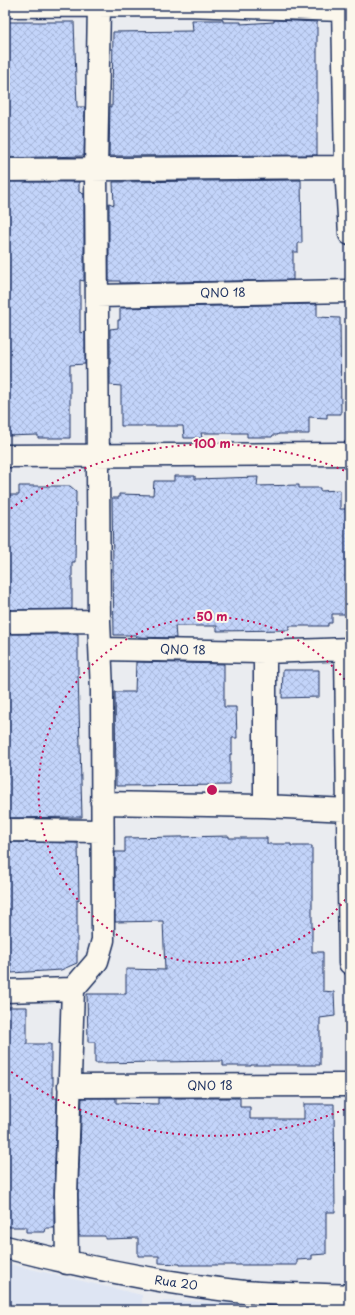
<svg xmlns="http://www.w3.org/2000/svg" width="355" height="1315" viewBox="0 0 355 1315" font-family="'Playpen Sans',sans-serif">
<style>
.built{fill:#dee5f3}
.building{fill:url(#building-cross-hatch);stroke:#1b2f5e}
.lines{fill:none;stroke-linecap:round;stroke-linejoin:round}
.minor-casing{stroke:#1b2f5e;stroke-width:25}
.tertiary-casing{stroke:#1b2f5e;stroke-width:25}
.minor{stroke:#fbf7ec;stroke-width:22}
.tertiary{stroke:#fbf7ec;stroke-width:22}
.ring{fill:none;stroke:#c2185b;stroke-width:2;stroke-dasharray:2 4}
.labels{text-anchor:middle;stroke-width:4;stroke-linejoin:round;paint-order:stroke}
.street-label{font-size:12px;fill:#1b2f5e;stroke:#fbf7ec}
.centre{fill:#c2185b;stroke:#fbf7ec;stroke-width:2}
.ring-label{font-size:12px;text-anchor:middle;font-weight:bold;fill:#c2185b;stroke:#fbf7ec;stroke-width:4;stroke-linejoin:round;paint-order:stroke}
</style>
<defs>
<pattern id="building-cross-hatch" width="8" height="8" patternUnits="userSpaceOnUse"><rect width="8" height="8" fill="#c3d4fa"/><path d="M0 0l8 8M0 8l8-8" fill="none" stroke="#a7b6d9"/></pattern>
</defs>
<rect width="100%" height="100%" fill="#eaecf0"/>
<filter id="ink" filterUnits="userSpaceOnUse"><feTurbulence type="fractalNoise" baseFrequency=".025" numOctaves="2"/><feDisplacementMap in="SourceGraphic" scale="8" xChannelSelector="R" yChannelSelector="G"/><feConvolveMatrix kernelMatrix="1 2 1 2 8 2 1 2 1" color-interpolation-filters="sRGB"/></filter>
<g filter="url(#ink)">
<!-- built -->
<path class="built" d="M5 1263 142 1295V1310H5Z
M160 1301 350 1304V1310H160Z"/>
<!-- building -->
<path class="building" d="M192 20H223V22H241V24L274 22V20L317 22V155L109 156 110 106H112L113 32 193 31Z
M5 22H74L77 107H85L84 156 5 158Z
M301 180 302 243H298V252H293V280L120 283V281H109V203L114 205 113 182Z
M5 182H79V192L84 194V281L80 280V333L85 332V364L70 365V438H38V435L5 436Z
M317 304V317L340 318 341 414H327V418L309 417V434H278V435H273L272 437H247V433H201L202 438H184L183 426H121V386L110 385V329L118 328V320H120V308Z
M174 476H195V479L258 477 257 486 299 485V488H320V491L340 490V509H350V614H332V623H328V626H289V630L217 631V626H175L176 638 136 637V635H114L112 498H119V494L153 495 154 481H174Z
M19 486H70L76 491 75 562H72V609L5 610V495H19Z
M5 634H78V673L82 817 5 818Z
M136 662 224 664V707H236L237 738H232V754H230V785L116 786 115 692H135Z
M283 670H319V697L282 698Z
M229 836V838H267V844H291V846H312V952H323V991L334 992 335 1016 320 1018V1065H251V1066H223V1061L95 1063V1042H88L87 994H126V969L165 970 163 921 115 922V852H125V838Z
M5 842 78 843 79 901 77 900V963L61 970 11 973V963H5Z
M5 1007H27V1044H51V1077H53V1098H57L54 1194V1228H46L45 1232H26V1227H5Z
M82 1098H116V1103L158 1104V1098H240V1107H250V1119H304V1104H334L335 1212H326V1254L312 1255V1259L297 1260V1265H180V1264L159 1263V1256H138V1238L105 1239V1236H79L78 1194Z"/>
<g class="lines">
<!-- minor casing -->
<g class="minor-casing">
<path id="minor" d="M343 5 346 167 350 234
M5 6 185 5 343 10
M5 170 346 167
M97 296 350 291
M5 456 350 454
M5 622 99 621
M101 649 265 652 350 649
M102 803 265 806 348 810 346 649
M265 806V652
M348 810 350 963
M5 830 102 831
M5 991 73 989
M69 1086 350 1085
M67 1263 66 1194 73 989 97 961 103 940 102 691 99 621 96 170 99 5"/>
</g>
<!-- tertiary casing -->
<g class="tertiary-casing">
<path id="tertiary" d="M5 1247C84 1267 162 1283 244 1292 279 1295 315 1294 350 1296"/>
</g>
<!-- minor -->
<use href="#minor" class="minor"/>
<!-- tertiary -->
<use href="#tertiary" class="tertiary"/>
</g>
</g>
<!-- distance rings -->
<g class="ring">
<path d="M349 895A173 173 0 1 1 349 685"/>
<path d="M350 1107A346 346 0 0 1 6 1068M6 512A346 346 0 0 1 350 473"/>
</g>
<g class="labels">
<!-- street labels -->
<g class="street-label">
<text transform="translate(223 293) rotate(-1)" y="4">QNO 18</text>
<text transform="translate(183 650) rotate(1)" y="4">QNO 18</text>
<text x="210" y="1090">QNO 18</text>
<text transform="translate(176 1283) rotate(8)" y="4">Rua 20</text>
</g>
</g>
<circle cx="212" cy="790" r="6" class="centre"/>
<g class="ring-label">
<text x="212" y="448">100 m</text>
<text x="212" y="621">50 m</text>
</g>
<!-- margin -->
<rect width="355" height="1315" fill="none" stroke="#fbf7ec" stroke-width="20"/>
<rect x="10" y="10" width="335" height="1295" fill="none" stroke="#1b2f5e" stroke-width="1.5" filter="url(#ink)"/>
</svg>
